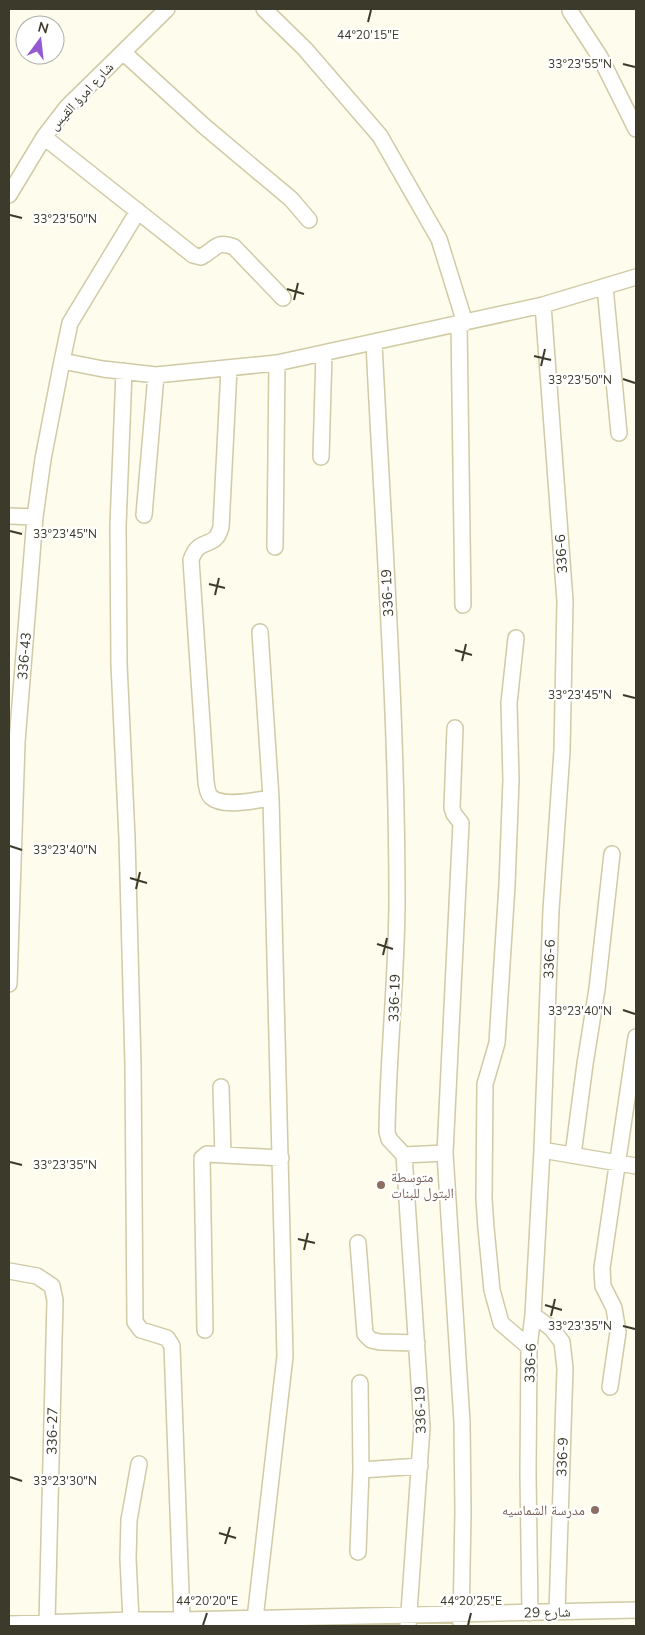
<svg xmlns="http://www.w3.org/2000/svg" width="645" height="1635" viewBox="0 0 645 1635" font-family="'Nunito Sans','Noto Naskh Arabic',sans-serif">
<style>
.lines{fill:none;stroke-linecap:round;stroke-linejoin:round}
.minor-casing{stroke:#d0caa5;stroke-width:18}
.minor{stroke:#fff;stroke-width:15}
.ticks{fill:none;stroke:#3c3a2b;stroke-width:2}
.education-dot{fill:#8d6e63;stroke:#fff;stroke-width:2}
.labels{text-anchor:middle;stroke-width:4.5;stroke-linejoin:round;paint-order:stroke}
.street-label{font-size:14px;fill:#3c3a2b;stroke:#fff}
.education-label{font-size:14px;fill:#785e54;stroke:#fff;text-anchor:start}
.ticks-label{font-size:12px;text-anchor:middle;fill:#3c3a2b;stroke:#fff;stroke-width:4.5;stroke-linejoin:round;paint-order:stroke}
</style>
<rect width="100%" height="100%" fill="#fefced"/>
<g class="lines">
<!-- minor casing -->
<g class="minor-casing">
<path id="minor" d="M264 9 305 49 380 136 439 239 465 323
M570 11 600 57 636 129
M123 52 204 126 291 199 309 220
M44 137 193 255 201 257C216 249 216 240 234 247L283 298
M9 195 44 137 67 107 167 9
M605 287 619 433
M459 324 463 605
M374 343C383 527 397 713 397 898 397 976 388 1054 387 1132L389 1139 404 1155 422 1427 408 1626
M62 361 103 369 156 375 277 363 543 305 636 277
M229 369 221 527C215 551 199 535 191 560L206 782C207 787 207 793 211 797 223 808 256 800 271 798
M124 371 118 526 119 664 127 838 133 1064 135 1322 141 1330 167 1338 172 1346 182 1620
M321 457 324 353
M144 515 156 375
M9 516 35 517
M275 547 277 363
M516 638 509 703 511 780 507 885 497 1043 485 1084 484 1199 486 1228 492 1290 501 1323 529 1347
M455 728 452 808 454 814 461 823 445 1153 462 1422 463 1511 461 1626
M9 984 17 742 35 517 43 459 62 361 70 323 138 211
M221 1087 223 1155
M542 1150 636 1166
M404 1155 445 1153
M573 1155 585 1064 597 989 612 854
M358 1243 365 1334 371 1340 380 1342 417 1343
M9 1271 37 1276 52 1286 55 1300 47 1623
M533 1315 551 1328 562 1342 565 1368 557 1612
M205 1330 202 1158 207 1154 281 1158
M610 1387 618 1332 614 1308 603 1286 602 1268 636 1037
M361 1470 420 1466
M358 1552 361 1470 360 1383
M530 1613 528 1474 529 1347 533 1315 542 1150 551 910 562 751 565 601 543 305
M255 1619 285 1356 271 798 260 632
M131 1620 128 1559 129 1520 139 1464
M9 1624 131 1620H182L636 1610"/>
</g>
<!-- minor -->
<use href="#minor" class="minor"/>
</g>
<!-- ticks -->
<path class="ticks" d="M368 22 371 10M623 64 635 67M10 215 22 218M287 289 304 294M294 300 298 283M534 356 551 360M541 366 545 349M623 379 635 383M10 531 22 534M209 584 225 588M215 595 219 578M455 650 472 655M462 661 466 644M623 695 635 698M10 846 22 850M130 878 147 883M136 889 140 872M377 944 393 949M383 955 387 938M623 1010 635 1014M10 1162 22 1165M298 1239 315 1243M304 1250 308 1233M545 1305 562 1310M551 1316 555 1299M623 1326 635 1329M10 1477 22 1481M219 1533 236 1538M225 1544 230 1527M203 1625 207 1613M468 1625 471 1613"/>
<!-- markers -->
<g class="education-dot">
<circle cx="381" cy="1185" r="5"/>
<circle cx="595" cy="1510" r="5"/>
</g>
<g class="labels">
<!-- street labels -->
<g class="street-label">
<text transform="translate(81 96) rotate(-47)" y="5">شارع امرؤ القيس</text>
<text transform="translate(561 554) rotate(-94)" y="5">336-6</text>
<text transform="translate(387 593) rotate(-93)" y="5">336-19</text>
<text transform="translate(24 656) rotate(-85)" y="5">336-43</text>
<text transform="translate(549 959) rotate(-88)" y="5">336-6</text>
<text transform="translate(394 998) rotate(-88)" y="5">336-19</text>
<text transform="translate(530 1363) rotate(-88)" y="5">336-6</text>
<text transform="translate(420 1410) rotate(-92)" y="5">336-19</text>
<text transform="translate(52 1431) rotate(-89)" y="5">336-27</text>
<text transform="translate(562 1457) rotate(-88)" y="5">336-9</text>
<text transform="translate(547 1612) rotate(-1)" y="5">شارع 29</text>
</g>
<!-- education labels -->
<g class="education-label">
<text x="391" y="1182">متوسطة<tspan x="391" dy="16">البتول للبنات</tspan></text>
<text x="585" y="1515" text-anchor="end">مدرسة الشماسيه</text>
</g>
</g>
<g class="ticks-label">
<text x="368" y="39">44°20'15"E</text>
<text x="580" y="68">33°23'55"N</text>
<text x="65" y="223">33°23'50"N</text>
<text x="580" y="384">33°23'50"N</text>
<text x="65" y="538">33°23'45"N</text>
<text x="580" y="699">33°23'45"N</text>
<text x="65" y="854">33°23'40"N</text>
<text x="580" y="1015">33°23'40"N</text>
<text x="65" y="1169">33°23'35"N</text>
<text x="580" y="1330">33°23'35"N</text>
<text x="65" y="1485">33°23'30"N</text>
<text x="207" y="1605">44°20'20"E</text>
<text x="471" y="1605">44°20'25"E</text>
</g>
<!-- border -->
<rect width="645" height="1635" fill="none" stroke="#3c3a2b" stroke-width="20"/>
<!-- north arrow -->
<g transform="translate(40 40) rotate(15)"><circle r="24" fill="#ffffff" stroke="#b1b0aa"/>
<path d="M0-4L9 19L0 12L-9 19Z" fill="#955ad1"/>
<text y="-8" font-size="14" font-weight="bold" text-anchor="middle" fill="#3c3a2b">N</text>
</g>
</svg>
